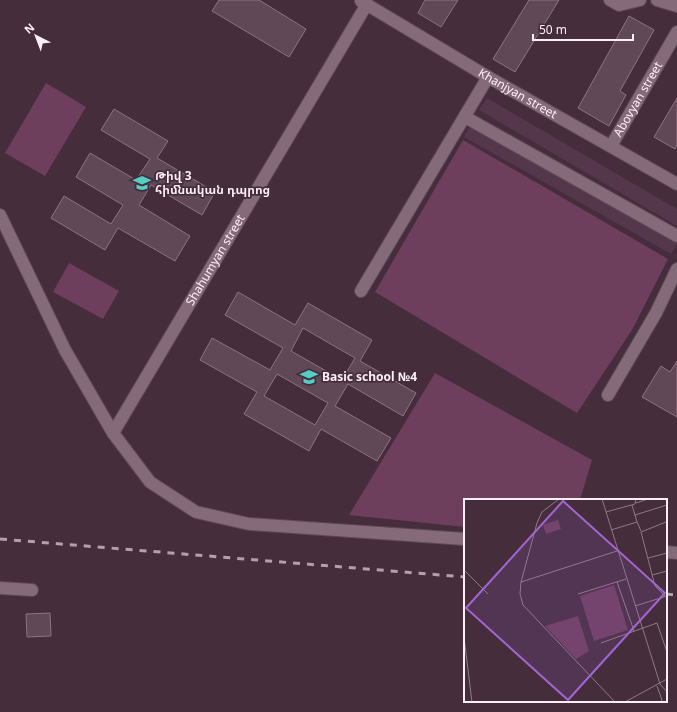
<svg xmlns="http://www.w3.org/2000/svg" width="677" height="712" viewBox="0 0 677 712" font-family="'Noto Sans','Noto Sans Armenian',sans-serif">
<style>
.built{fill:#54374a}
.green{fill:#6d3f5d}
.building{fill:#614857;stroke:#8e7383;fill-rule:evenodd}
.lines{fill:none;stroke-linecap:round;stroke-linejoin:round}
.minor-casing{stroke:#5d4956;stroke-width:14}
.minor{stroke:#856a7a;stroke-width:12}
.rail{stroke:#b3a0ab;stroke-width:3;stroke-dasharray:7 7;stroke-linecap:butt}
.labels{text-anchor:middle;stroke-width:3.5;stroke-linejoin:round;paint-order:stroke}
.street-label{font-size:12px;fill:#feeef7;stroke:#452d3c}
.poi-label{font-size:12px;font-weight:bold;fill:#feeef7;stroke:#452d3c;text-anchor:start}
.inset-road{fill:none;stroke:#8f7a87;stroke-width:1}
.view{fill:#a266d0;fill-opacity:0.15;stroke:#a266d0;stroke-width:2}
.inset-edge{fill:none;stroke:#feeef7;stroke-width:2}
</style>
<rect width="100%" height="100%" fill="#452d3c"/>
<!-- built -->
<path class="built" d="M487 98 677 209V226L479 110Z
M471 125 677 241V244L671 254 464 137Z"/>
<!-- green -->
<path class="green" d="M46 83 86 107 45 176 5 153Z
M463 140 668 259 632 330 577 413 375 292Z
M69 263 119 291 103 319 53 292Z
M435 373 592 460 580 500H465V527L349 515Z"/>
<!-- building -->
<path class="building" d="M219 0H259L306 29 289 57 212 11Z
M425 0H458L441 27 418 13Z
M529 0H559L515 72 493 59Z
M629 16 654 30 620 91 626 95 609 126 578 108Z
M677 98V145L675 149 654 137Z
M114 109 168 141 157 158 215 192 202 215 151 185 139 205 190 236 175 261 118 228 105 250 51 218 64 196 111 224 123 205 76 177 90 153 136 180 150 159 101 130Z
M238 292 295 325 308 303 372 340 360 361 416 393 403 416 348 384 335 406 391 438 377 461 321 429 309 451 244 414 257 392 200 360 212 338 270 370 283 348 225 315ZM303 328 355 358 342 380 291 351ZM277 374 328 403 315 425 264 396Z
M677 361V417L642 397 661 366 670 372Z
M50 613 51 636 27 637 26 614Z"/>
<g class="lines">
<!-- minor casing -->
<g class="minor-casing">
<g id="minor">
<path d="M610 0 619 5 640 0"/>
<path d="M657 0 677 6"/>
<path id="s1" d="M361 1 488 77 677 184"/>
<path d="M465 117 677 236"/>
<path id="s2" d="M611 146 677 32"/>
<path d="M0 215 65 350 113 433 150 482 196 512 249 524 465 539"/>
<path d="M361 291 488 77"/>
<path d="M608 395 656 313 677 269"/>
<path id="s3" d="M113 433 367 4"/>
<path d="M666 552 677 553"/>
<path d="M0 588 32 590"/>
</g>
</g>
<!-- minor -->
<use href="#minor" class="minor"/>
<!-- rail -->
<path class="rail" d="M0 539 465 577
M666 594 677 595"/>
</g>
<!-- icons -->
<defs>
<g id="school-bare" transform="scale(1.38)"><path d="M0-5L7-2L0 1L-7-2ZM-4 1L0 2.5L4 1V4Q0 6-4 4Z" fill="#55cec4" stroke="#452d3c" stroke-width="2.5" paint-order="stroke"/></g>
</defs>
<g fill-rule="evenodd">
<use href="#school-bare" x="142" y="183"/>
<use href="#school-bare" x="309" y="377"/>
</g>
<g class="labels">
<!-- street labels -->
<g class="street-label">
<text dy="4" stroke="none"><textPath href="#s1" startOffset="182">Khanjyan street</textPath></text>
<text dy="4" stroke="none"><textPath href="#s2" startOffset="54">Abovyan street</textPath></text>
<text dy="4" stroke="none"><textPath href="#s3" startOffset="201">Shahumyan street</textPath></text>
</g>
<!-- poi labels -->
<g class="poi-label">
<text x="155" y="180">Թիվ 3<tspan x="155" dy="14">հիմնական դպրոց</tspan></text>
<text x="322" y="381">Basic school №4</text>
</g>
</g>
<!-- overview -->
<g transform="translate(464 499)">
<rect width="203" height="203" fill="#452d3c"/>
<path d="M94 21 97 30 82 35 79 26ZM150 86 164 131 130 142 116 97ZM114 117 125 152 112 160 81 127Z" fill="#6d3f5d"/>
<path class="inset-road" d="M95 0 78 13 73 24 57 83 56 95 59 106 151 203M138 0 196 185 203 193M172 4 184 0M168 6 173 23M142 13 171 5 172 0M171 16 203 6M147 31 173 23 177 32M184 59 203 54M0 71 24 95M188 76 203 72M57 83 153 52M153 83 170 132M114 95 162 80M201 97 191 87 177 33 202 23M171 107 203 97M0 138 8 203M137 144 193 124 203 153M193 187 198 201 196 203M161 203 203 180"/>
<path class="view" d="M99 2 201 94 104 201 2 109Z"/>
<rect width="203" height="203" class="inset-edge"/>
</g>
<!-- north arrow -->
<g transform="translate(36 36) rotate(318)" stroke="#452d3c" stroke-width="3" paint-order="stroke">
<path d="M0-3L7 15L0 10L-7 15Z" fill="#feeef7"/>
<text y="-6" font-size="11" font-weight="bold" text-anchor="middle" fill="#feeef7">N</text>
</g>
<!-- scale -->
<path d="M533 34v6h100v-6" fill="none" stroke="#feeef7" stroke-width="2"/>
<text x="539" y="34" font-size="12" fill="#feeef7" stroke="#452d3c" stroke-width="3" paint-order="stroke">50 m</text>
</svg>
